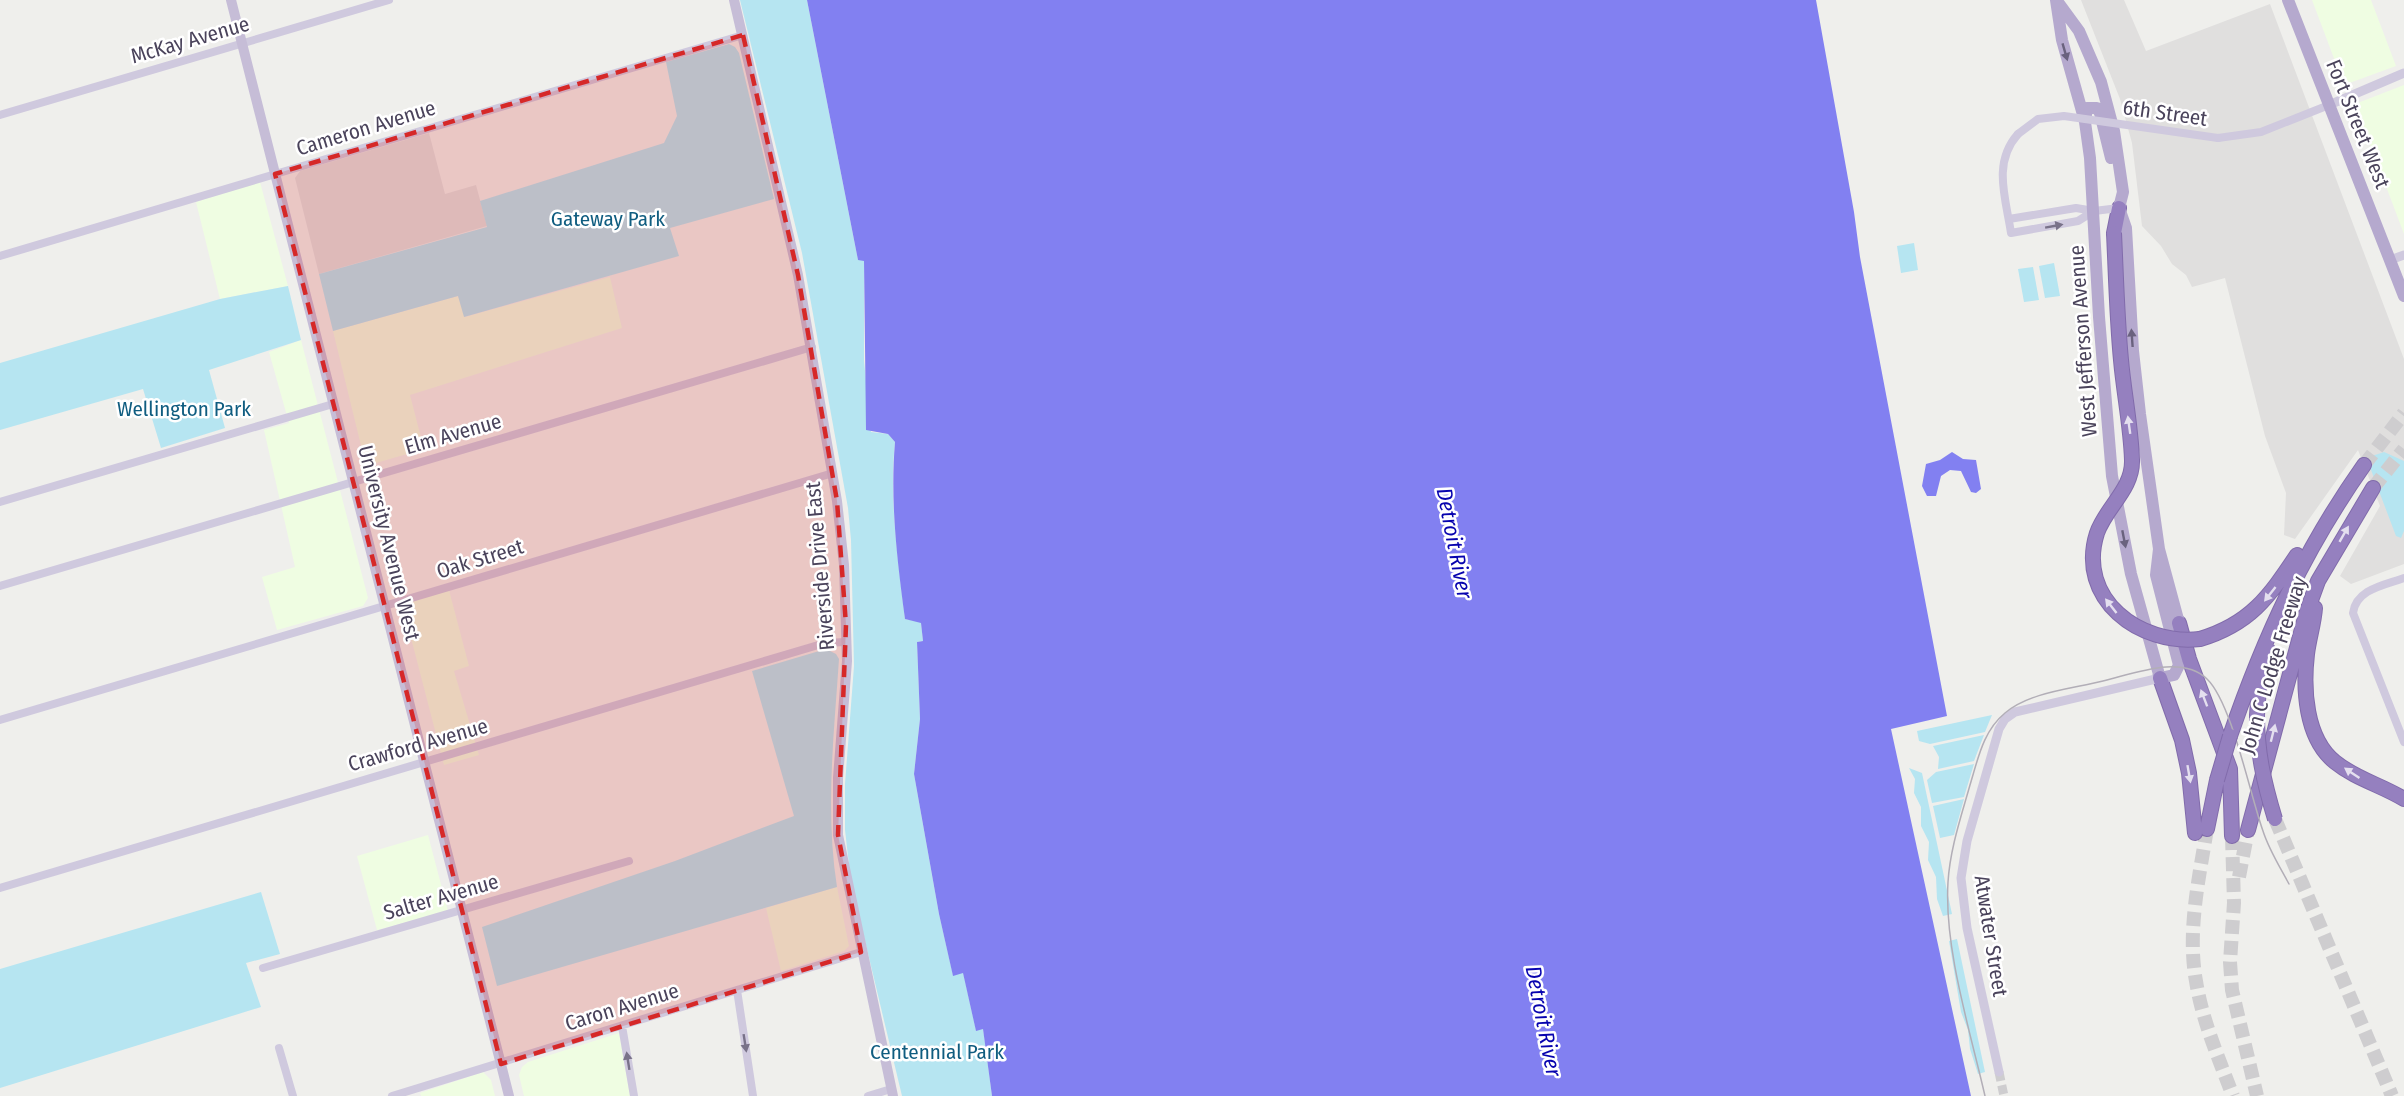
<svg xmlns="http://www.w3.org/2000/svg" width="2404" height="1096" viewBox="0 0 2404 1096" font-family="'Fira Sans Condensed',sans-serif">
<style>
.commercial{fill:#effde2}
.education{fill:#e0dfde}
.green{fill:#b6e5f1}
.water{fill:#8280f1}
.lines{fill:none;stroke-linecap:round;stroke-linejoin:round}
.tertiary-tunnel{stroke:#cecdcf;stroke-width:9;stroke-dasharray:9 4.5;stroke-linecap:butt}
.motorway-tunnel{stroke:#cecdcf;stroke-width:14;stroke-dasharray:14 7;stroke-linecap:butt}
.motorway-casing{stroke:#816bab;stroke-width:16}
.minor{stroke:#cfc9de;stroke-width:8}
.tertiary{stroke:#cfc9de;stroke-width:9}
.secondary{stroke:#c6bdd7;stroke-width:10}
.primary{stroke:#b5a9ce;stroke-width:12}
.motorway{stroke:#9580bf;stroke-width:14}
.tram{stroke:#b2aeb7;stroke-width:1.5}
.motorway-bridge-casing{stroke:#816bab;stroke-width:16;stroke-linecap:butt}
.minor-bridge{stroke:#cfc9de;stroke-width:8}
.motorway-bridge{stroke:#9580bf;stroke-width:14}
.oneway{fill:#6a627e}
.oneway2{fill:#797289}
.oneway3{fill:#e4dfef}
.marked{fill:#d62828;fill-opacity:0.2;stroke:#d62828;stroke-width:4.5;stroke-dasharray:12 8;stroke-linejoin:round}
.labels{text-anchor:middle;stroke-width:5;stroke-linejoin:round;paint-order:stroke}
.street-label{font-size:21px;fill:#4a435b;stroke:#fff}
.park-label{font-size:21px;fill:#105d80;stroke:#fff}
.water-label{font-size:22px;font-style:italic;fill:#0703ae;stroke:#fff}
</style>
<rect width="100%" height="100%" fill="#efefec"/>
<!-- commercial -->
<path class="commercial" d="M2312 0H2371L2396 66 2344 85Z
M2404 85V234L2355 104Z
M260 182 288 286 220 299 196 202Z
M610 277 622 328 410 395 424 449 366 466 333 331 458 296 465 317Z
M301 340 368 598 363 606 277 630 262 577 295 567 264 430 289 423 269 352Z
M449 590 469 666 454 671 479 755 444 765 404 611 410 602Z
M428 835 448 911 377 930 357 856Z
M837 887 849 946 844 951 781 971 766 908Z
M619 1033 630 1096H524L519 1075 522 1067 528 1062Z
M483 1072 491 1080 495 1096H421L420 1093Z"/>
<!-- education -->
<path class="education" d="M2081 0H2124L2146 51 2270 4 2404 359V564L2351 584 2340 576 2380 506 2358 450 2295 539 2284 535 2286 493 2265 436 2225 278 2192 287 2186 275 2172 264 2161 246 2142 226 2132 143 2120 99Z
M429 133 445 194 476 185 487 226 319 274 295 178 300 171Z"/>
<!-- green -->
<path class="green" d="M740 0H807L858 260H864V361L871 432 888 434 895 442C889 502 898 559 905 619L921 622 923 641 917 642 920 719 914 774 939 914 953 975 963 972 976 1030 983 1028 992 1096H902L851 882 845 830V784L854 666 851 540 848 508 802 253Z
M729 44 735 47 739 53 774 199 670 228 679 256 464 317 458 296 333 331 319 274 487 227 480 201 664 143 677 116 666 62Z
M1914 243 1918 270 1901 273 1897 246Z
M2054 263 2060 296 2045 298 2039 266Z
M2033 267 2039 300 2024 302 2018 269Z
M288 286 301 340 209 370 225 428 161 448 143 389 0 430V363L220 299Z
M2384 452 2404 461V531L2401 538 2396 536 2368 462 2369 457Z
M826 649 836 654 839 659C834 735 825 811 837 887L497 986 482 927 675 861 794 816 752 671Z
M1992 715 1985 732 1930 744 1919 741 1917 731Z
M1984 735 1974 761 1938 769 1939 757 1933 746Z
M1974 764 1964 797 1932 803 1927 780 1936 772Z
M1909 768 1922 773 1952 914 1943 916 1937 899 1936 877 1928 860 1929 842 1921 826V807L1914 793 1915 779Z
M1964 799 1954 835 1940 838 1933 806Z
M261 892 280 954 246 963 261 1007 0 1088V969Z
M1957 939 1985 1072 1978 1074 1970 1049 1968 1030 1961 1012 1949 941Z"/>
<!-- water -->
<path class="water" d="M807 0H1816L1854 212 1860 257 1947 716 1891 729 1971 1096H992L983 1029 976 1031 963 973 953 976 939 914 914 774 920 719 917 642 923 641 921 623 905 619C897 559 890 502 895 442L888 434 866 430 864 261 858 260Z
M1952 452 1963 459 1976 460 1981 489 1976 493 1971 492 1961 471 1950 470 1941 476 1936 496H1927L1922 486 1926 464 1940 460Z"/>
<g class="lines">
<!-- tertiary-tunnel -->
<path class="tertiary-tunnel" d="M1999 1072 2004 1096"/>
<!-- motorway-tunnel -->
<path class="motorway-tunnel" d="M2364 465 2404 413
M2373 488 2404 449
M2275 819 2392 1096
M2207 829C2199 878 2187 931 2196 981 2202 1020 2219 1059 2233 1096
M2232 836 2234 903 2230 962 2232 990 2257 1096
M2239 877 2248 830"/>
<!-- motorway casing -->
<g class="motorway-casing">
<path id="motorway" d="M2114 233 2119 208
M2315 608C2314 623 2309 638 2307 654 2303 688 2305 738 2335 762 2356 779 2381 785 2404 799
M2179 623 2189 659 2230 769 2232 836
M2200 639C2250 624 2269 597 2297 555
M2160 678 2182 740 2189 773 2195 833
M2257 715 2259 687 2269 651
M2230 736C2264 637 2304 550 2364 465
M2207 829 2217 780
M2248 830 2306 614 2318 581 2373 488"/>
</g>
<!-- minor -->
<path class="minor" d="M0 115 389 0
M2018 134C1992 163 2006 199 2011 233L2078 221 2094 211
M2218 138 2261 132 2329 105
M2009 219 2076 208 2094 211 2119 208
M0 256 743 35
M0 502 333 404
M2404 578C2385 585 2356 589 2353 613L2404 742
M0 586 812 347
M0 720 833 473
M0 888 825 643 846 642
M263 968 629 861
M737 990 753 1096
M622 1026 634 1096
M279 1048 293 1096
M392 1096 861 952
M868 1096 891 1089"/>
<!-- tertiary -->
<path class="tertiary" d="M2329 105 2404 73
M2390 260 2404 255
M1999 1072 1967 928 1961 878 1967 841 1999 729 2005 719 2015 712 2160 678"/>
<!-- secondary -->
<path class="secondary" d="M231 0 509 1096
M734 0 798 275 837 501 844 565 847 661 838 778V835L893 1096"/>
<!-- primary -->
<path class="primary" d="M2056 0 2062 40 2085 122 2090 158 2099 317 2112 476 2131 574 2160 678 2174 675 2179 665 2156 575 2159 549
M2288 0 2404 296
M2057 1 2079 31 2101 82 2114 131 2123 192 2119 208 2126 228 2133 351 2140 414 2159 549 2179 623
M2085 121 2087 108H2097L2100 113 2111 158"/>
<!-- motorway -->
<use href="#motorway" class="motorway"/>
<!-- tram -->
<path class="tram" d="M1985 1096C1970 1030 1944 949 1948 882 1950 849 1961 817 1970 785 1978 759 1983 731 2005 713 2030 692 2071 689 2103 681 2133 674 2181 654 2207 679 2232 703 2250 795 2263 831 2269 850 2280 867 2289 884"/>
<!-- motorway-bridge casing -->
<g class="motorway-bridge-casing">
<path id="motorway-bridge" d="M2114 233C2116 275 2117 318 2121 360 2124 394 2131 427 2132 460 2133 489 2106 507 2097 533 2076 599 2140 646 2200 639
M2257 715C2257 752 2264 783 2275 819
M2217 780 2230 736"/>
</g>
<!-- minor-bridge -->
<path class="minor-bridge" d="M2018 134 2038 119 2064 116 2218 138"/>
<!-- motorway-bridge -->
<use href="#motorway-bridge" class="motorway-bridge"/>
</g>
<!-- one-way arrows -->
<defs><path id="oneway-solid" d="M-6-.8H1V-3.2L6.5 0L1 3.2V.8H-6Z" transform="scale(1.5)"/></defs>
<g class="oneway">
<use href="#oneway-solid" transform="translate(2065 52) rotate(74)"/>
<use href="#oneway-solid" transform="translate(2132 338) rotate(-94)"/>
<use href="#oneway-solid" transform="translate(2124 539) rotate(79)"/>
</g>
<g class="oneway2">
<use href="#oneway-solid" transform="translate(2054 226) rotate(-10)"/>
<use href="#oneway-solid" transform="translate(745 1043) rotate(81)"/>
<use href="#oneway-solid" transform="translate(628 1061) rotate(-99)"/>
</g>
<g class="oneway3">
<use href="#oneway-solid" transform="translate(2129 425) rotate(-98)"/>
<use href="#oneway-solid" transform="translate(2344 534) rotate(-60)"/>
<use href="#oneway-solid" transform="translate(2270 594) rotate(128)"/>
<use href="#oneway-solid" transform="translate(2111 606) rotate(-128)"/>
<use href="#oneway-solid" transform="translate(2204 698) rotate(-111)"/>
<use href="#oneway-solid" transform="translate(2273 733) rotate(-76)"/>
<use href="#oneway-solid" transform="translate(2352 773) rotate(-146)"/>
<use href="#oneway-solid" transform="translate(2189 774) rotate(80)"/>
</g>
<!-- marked area -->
<path class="marked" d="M743 35 798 275 837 501 846 625 838 835 861 952 501 1064 275 174Z"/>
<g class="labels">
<!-- street labels -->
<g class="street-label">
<text transform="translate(190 40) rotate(-16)" y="7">McKay Avenue</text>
<text transform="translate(2165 113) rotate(8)" y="7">6th Street</text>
<text transform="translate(2358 124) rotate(68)" y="7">Fort Street West</text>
<text transform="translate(366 128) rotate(-17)" y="7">Cameron Avenue</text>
<text transform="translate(2083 341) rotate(-94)" y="7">West Jefferson Avenue</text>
<text transform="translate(453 434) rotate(-16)" y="7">Elm Avenue</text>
<text transform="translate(389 543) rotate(76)" y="7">University Avenue West</text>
<text transform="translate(480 559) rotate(-17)" y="7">Oak Street</text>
<text transform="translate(820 566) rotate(-95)" y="7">Riverside Drive East</text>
<text transform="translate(2273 665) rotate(-73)" y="7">John C Lodge Freeway</text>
<text transform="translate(418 745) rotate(-16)" y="7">Crawford Avenue</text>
<text transform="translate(441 897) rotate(-16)" y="7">Salter Avenue</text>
<text transform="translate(1991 936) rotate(81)" y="7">Atwater Street</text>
<text transform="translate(622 1007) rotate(-17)" y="7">Caron Avenue</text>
</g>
<!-- park labels -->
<g class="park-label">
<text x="608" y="226">Gateway Park</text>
<text x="184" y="416">Wellington Park</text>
<text x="937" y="1059">Centennial Park</text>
</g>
<!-- water labels -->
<g class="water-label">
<text transform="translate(1455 543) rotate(79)" y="8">Detroit River</text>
<text transform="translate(1544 1021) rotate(79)" y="8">Detroit River</text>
</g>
</g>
</svg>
